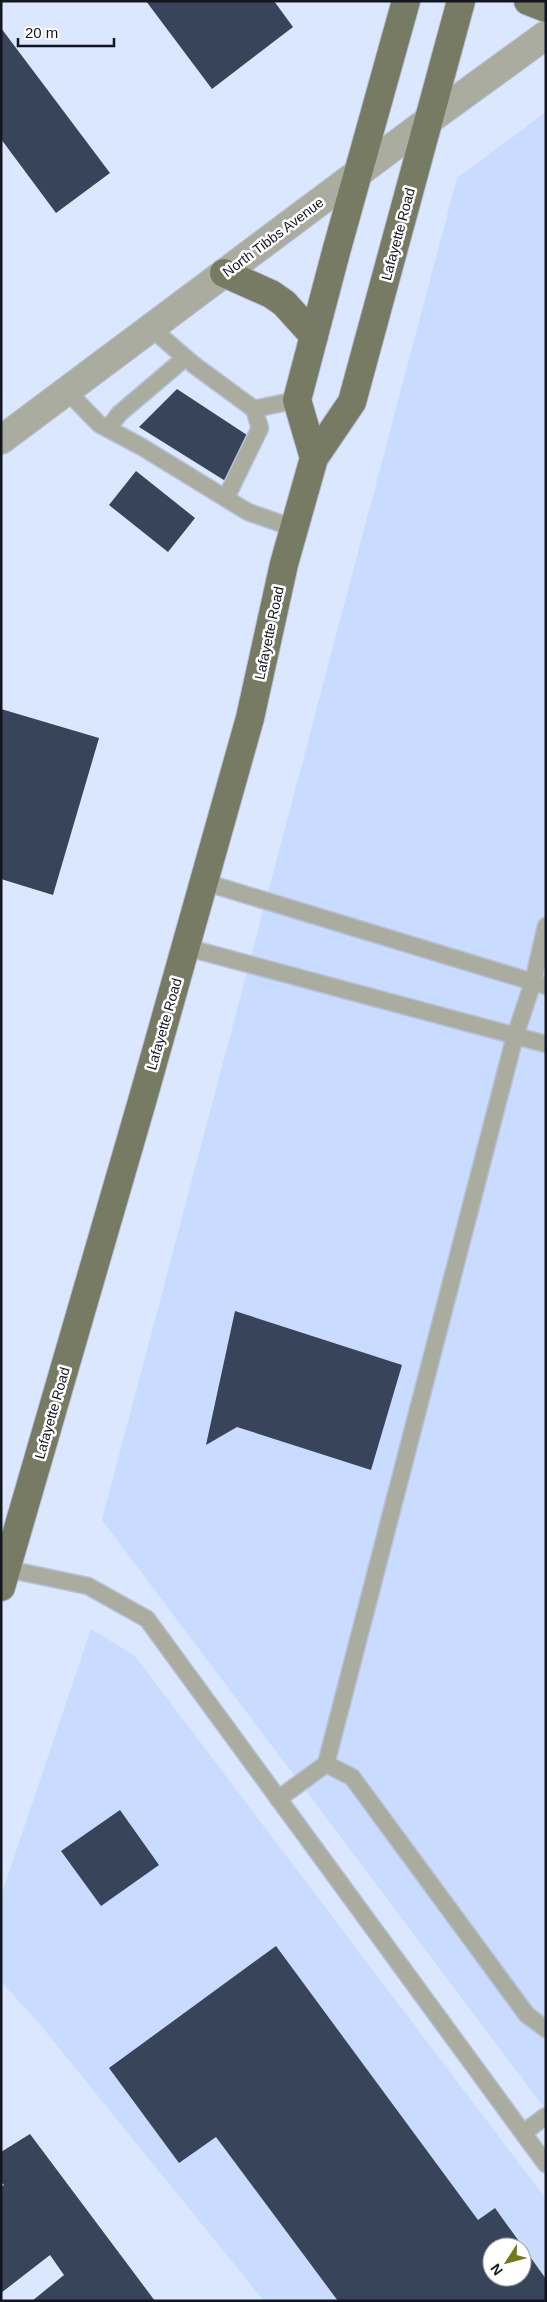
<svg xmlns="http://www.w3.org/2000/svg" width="547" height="2302" viewBox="0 0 547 2302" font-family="Helvetica,sans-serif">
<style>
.built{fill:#c9dbfe;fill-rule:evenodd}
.building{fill:#38445a;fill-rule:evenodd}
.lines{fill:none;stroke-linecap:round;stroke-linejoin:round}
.service-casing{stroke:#b7c1d6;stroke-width:19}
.tertiary-casing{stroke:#b7c1d6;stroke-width:30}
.primary-casing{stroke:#b7c1d6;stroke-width:30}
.service{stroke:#aaac9f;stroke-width:16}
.tertiary{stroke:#aaac9f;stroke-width:28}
.primary{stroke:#787b63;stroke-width:28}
.labels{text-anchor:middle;stroke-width:5;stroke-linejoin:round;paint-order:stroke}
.street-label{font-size:14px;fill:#111620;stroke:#fff}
</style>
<rect width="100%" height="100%" fill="#dbe7fe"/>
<!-- built -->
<path class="built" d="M546 112V2110L102 1520 457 178Z
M91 1629 135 1656 546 2199V2301H264L38 2022 1 1982V1896ZM492 2247H522V2277H492Z"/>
<!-- building -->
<path class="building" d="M146 1H274L293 27 212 89Z
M1 28 110 173 56 213 1 139Z
M177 389 247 435 227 482 139 427Z
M136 471 195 518 168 552 109 505Z
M1 709 99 738 53 895 1 879Z
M235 1311 402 1365 371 1470 237 1427 206 1445Z
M120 1810 159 1865 101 1906 61 1851Z
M276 1946 478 2220 495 2208 546 2279V2301H338L216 2137 179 2163 109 2068ZM492 2247H522V2277H492Z
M30 2134 155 2301H32L64 2275 50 2255 1 2293V2187L4 2185 1 2182V2152Z"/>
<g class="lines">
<!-- service casing -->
<g class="service-casing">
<path id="service" d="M151 328 194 365 254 409 260 428 226 498
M67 391 99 424 142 447 248 512 294 528
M254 409 297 400
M108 429 119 414 185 358
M204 882 546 986
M185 947 546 1044
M7 1569 88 1586 147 1619 523 2133 546 2116
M326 1764 515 1036 533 982 546 926
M278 1799 326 1764 352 1777 527 2015 546 2029
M523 2133 546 2164"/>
</g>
<!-- tertiary casing -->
<g class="tertiary-casing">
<path id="tertiary" d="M1 440 429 120 546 35"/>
</g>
<!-- primary casing -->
<g class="primary-casing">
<path id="primary" d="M528 1 546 8
M224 273 271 294 284 303 314 336
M314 458 297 400 336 252 406 1
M1 1587 143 1098 250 718 284 564 314 458 352 402 461 1"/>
</g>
<!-- service -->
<use href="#service" class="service"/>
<!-- tertiary -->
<use href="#tertiary" class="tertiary"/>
<!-- primary -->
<use href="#primary" class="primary"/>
</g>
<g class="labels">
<!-- street labels -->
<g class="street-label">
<text transform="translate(398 234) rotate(-75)" y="5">Lafayette Road</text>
<text transform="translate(273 237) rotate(-37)" y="5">North Tibbs Avenue</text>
<text transform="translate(269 633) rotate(-78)" y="5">Lafayette Road</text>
<text transform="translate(164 1024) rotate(-74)" y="5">Lafayette Road</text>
<text transform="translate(52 1413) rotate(-74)" y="5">Lafayette Road</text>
</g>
</g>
<!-- border -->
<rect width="547" height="2302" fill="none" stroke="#111620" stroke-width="5"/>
<!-- north arrow -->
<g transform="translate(507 2262) rotate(234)"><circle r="24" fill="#ffffff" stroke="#a0a2a6"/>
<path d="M0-4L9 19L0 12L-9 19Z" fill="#757821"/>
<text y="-8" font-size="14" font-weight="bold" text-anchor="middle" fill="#111620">N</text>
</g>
<!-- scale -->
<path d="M18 38v8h96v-8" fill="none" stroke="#111620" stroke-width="2.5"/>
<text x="25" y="38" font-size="15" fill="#111620" stroke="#ffffff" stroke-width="4" paint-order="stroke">20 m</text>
</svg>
